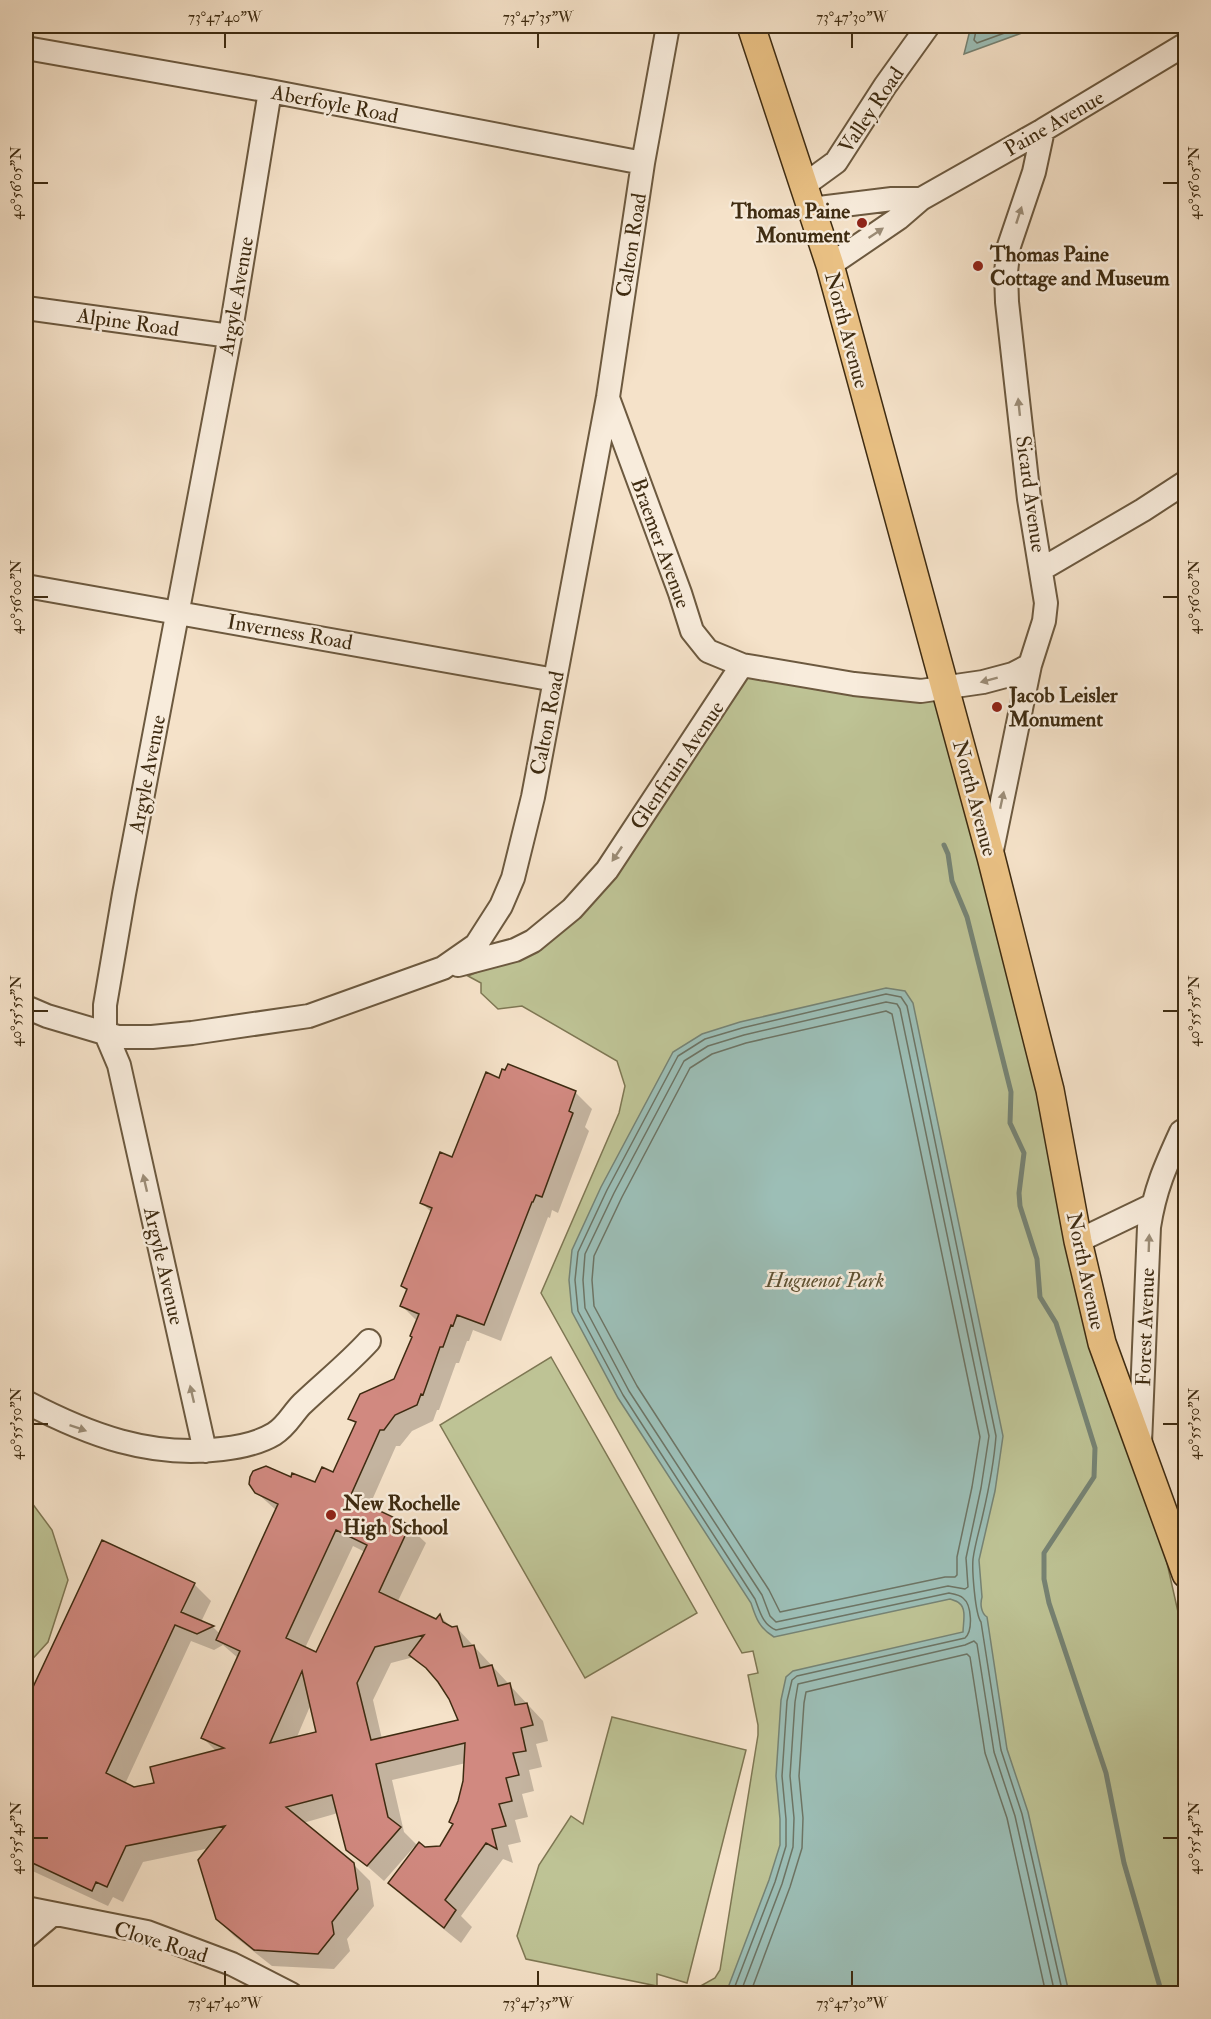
<svg xmlns="http://www.w3.org/2000/svg" width="1211" height="2019" viewBox="0 0 1211 2019" font-family="'IM FELL Double Pica',serif">
<style>
.green{fill:#bec395;stroke:#7e7753;stroke-width:1.5}
.water{fill:#9cbeb6;stroke:#768374;stroke-width:1.5}
.shadow{fill:#0003;fill-rule:evenodd}
.lines{fill:none;stroke-linecap:round;stroke-linejoin:round}
.shore{stroke:#6d7464;stroke-width:1.5}
.stream{stroke:#768374;stroke-width:5}
.building{fill:#d18980;stroke:#3e2b11;stroke-width:1.5;fill-rule:evenodd}
.minor-casing{stroke:#6c593f;stroke-width:26}
.major-casing{stroke:#3e2b11;stroke-width:30}
.minor{stroke:#f8ecdc;stroke-width:22}
.major{stroke:#eac184;stroke-width:27}
.oneway{fill:#9b8c76}
.ticks{fill:none;stroke:#3e2b11;stroke-width:2}
.poi-dot{fill:#8f2418;stroke:#f8ecdc;stroke-width:2}
.labels{text-anchor:middle;stroke-width:5;stroke-linejoin:round;paint-order:stroke}
.street-label{font-size:21px;fill:#3e2b11;stroke:#f8ecdc}
.poi-label{font-size:21px;font-weight:bold;fill:#3e2b11;stroke:#f8ecdc;text-anchor:start}
.park-label{font-size:21px;font-style:italic;fill:#5e5132;stroke:#f8ecdc}
.neatline{fill:none;stroke:#3e2b11;stroke-width:2}
.ticks-label{font-size:15px;text-anchor:middle;fill:#3e2b11}
</style>
<rect width="100%" height="100%" fill="#f5e2c9"/>
<filter id="stains"><feTurbulence type="fractalNoise" baseFrequency=".00333" numOctaves="4"/><feColorMatrix values="0 0 0 0 .2 0 0 0 0 .09 0 0 0 0 .02 0 0 0 .5 -.17"/></filter>
<radialGradient id="worn" r=".72"><stop offset=".6" stop-color="#630" stop-opacity="0"/><stop offset="1" stop-color="#630" stop-opacity=".3"/></radialGradient>
<!-- green -->
<path class="green" d="M745 673 939 701 1039 1097 1167 1563 1185 1643V1993H688L715 1978 720 1970 758 1735V1725L748 1675 758 1673 753 1651 742 1653 541 1293 619 1113 625 1086 617 1061 522 1006 498 1009 481 993V983L468 976 517 956 596 894Z
M551 1357 697 1613 585 1678 440 1425Z
M26 1495 52 1530 68 1580 48 1642 26 1666Z
M612 1717 746 1750 687 1983 657 1974V1986L526 1959 517 1936 539 1865 571 1816 583 1824Z"/>
<!-- water -->
<path class="water" d="M971 26H1041L964 54Z
M886 988 905 991 913 1003 1003 1436 995 1491 979 1560 982 1597C980 1604 981 1613 987 1617L1007 1749 1028 1812 1069 1993H726L769 1880 780 1845V1819L776 1776 781 1700 786 1677 793 1671 963 1632C963 1624 967 1608 959 1603 957 1601 953 1600 950 1599L774 1637C759 1628 756 1618 751 1603L618 1398 572 1312 569 1280 572 1250 601 1187 673 1052 702 1034 740 1022Z"/>
<!-- shadow -->
<path class="shadow" d="M500 1080 575 1092 592 1109 585 1127 589 1131 558 1213 552 1210 550 1218 548 1217 501 1341 473 1330 469 1341H467L459 1363H456L439 1410H437L433 1421 412 1431 400 1446H396L369 1507 409 1527 426 1543 397 1603 436 1621 440 1616 453 1629 457 1628 543 1721 548 1741 536 1744 542 1767 529 1770 534 1791 522 1794 528 1817 515 1820 521 1842 508 1845 513 1863 503 1859 461 1916 472 1927 461 1943 406 1899 390 1883 416 1849 414 1847 384 1881 348 1849 338 1813 303 1823 353 1864 370 1881 374 1906 347 1939 350 1951 334 1969 272 1966 234 1936 217 1919 210 1848 143 1862 123 1902 113 1897 108 1906 26 1868V1705L103 1542 194 1584 211 1601 201 1622 213 1627 220 1634 277 1511 256 1492 291 1479 316 1484 334 1474 356 1424 350 1418 395 1380 413 1337 417 1321 402 1306 407 1291 402 1286 432 1213 422 1203 453 1159ZM353 1546 365 1552 317 1654 305 1648ZM191 1641 214 1650 223 1645 238 1658 202 1737 217 1752 155 1784 134 1788 125 1784ZM414 1657 439 1681 451 1698 460 1721 382 1739 373 1700 391 1663ZM311 1704 318 1733 296 1739ZM466 1763 465 1781 451 1822 454 1825 441 1847 424 1849 418 1846 404 1832 392 1780Z"/>
<g class="lines">
<!-- shore -->
<path class="shore" d="M977 26 974 40 977 43 1024 26
M886 1002 897 1004 900 1009 989 1436 981 1488 966 1558 968 1587 965 1589 948 1586 776 1622 770 1616 762 1595 629 1391 585 1308 583 1280 585 1254 614 1193 684 1061 708 1046 744 1035Z
M886 1011 892 1014 980 1437 972 1487 957 1557V1575L955 1577H945L780 1612 769 1590 637 1386 594 1306 592 1280 594 1256 622 1197 690 1068 712 1054 746 1043Z
M732 1994 775 1882 786 1846V1819L782 1776 787 1701 792 1680 797 1676 965 1638C973 1631 972 1605 963 1598 960 1595 954 1594 949 1593L776 1630C763 1625 760 1612 755 1599L623 1395 578 1311 575 1280 578 1252 607 1190 678 1056 705 1039 742 1028 886 994 901 997 907 1006 996 1436C994 1462 989 1488 983 1514 980 1528 975 1544 973 1559 972 1570 975 1614 981 1622L1001 1750 1022 1814 1063 1994
M740 1994 782 1884 793 1847 794 1818 790 1776 795 1702 798 1684 965 1645 974 1641 977 1644 994 1752 1015 1816 1055 1994
M750 1994 790 1887 802 1848 803 1818 799 1776 804 1703 806 1692 967 1654 970 1657 985 1753 1007 1818 1046 1994"/>
<!-- stream -->
<path class="stream" d="M944 845 948 854 952 881 967 917 1011 1092 1010 1123 1024 1153 1019 1193 1020 1206 1037 1259 1040 1297 1056 1323 1095 1448 1094 1477 1044 1553V1579L1049 1603 1106 1773 1124 1863 1162 1994"/>
</g>
<!-- building -->
<path class="building" d="M508 1064 576 1091 569 1111 573 1113 542 1197 536 1195 533 1202H532L484 1325 457 1315 453 1326 451 1325 443 1347H440L423 1395 421 1394 417 1405 395 1415 384 1430H380L350 1497 410 1525 379 1592 436 1619 440 1614 443 1622 452 1627 457 1626 463 1647 474 1645 480 1668 492 1665 498 1686 510 1683 515 1705 527 1703 533 1725 521 1728 526 1751 513 1753 519 1775 506 1778 512 1801 499 1804 506 1826 492 1829 497 1849 486 1843 445 1900 456 1910 444 1928 388 1883 419 1842 425 1847 440 1846 453 1824 449 1822 458 1801 463 1781 465 1743 376 1764 388 1817 401 1827 367 1866 346 1850 332 1795 286 1807 354 1863 358 1889 332 1922 334 1934 318 1954 254 1950 216 1919 198 1860 225 1826 126 1846 107 1887 96 1882 92 1891 26 1860V1702L102 1540 195 1583 181 1612 214 1626 197 1634 175 1625 106 1773 134 1787 154 1783 150 1767 224 1748 201 1738 240 1651 216 1640 278 1504 255 1493 249 1484 250 1477 253 1471 266 1466 291 1477 292 1473 315 1482 322 1467 333 1472 356 1422 348 1419 360 1394 394 1379 412 1337 410 1336 419 1314 400 1306 407 1289 401 1286 432 1208 420 1203 440 1152 452 1157 486 1072 499 1078 502 1069 505 1070ZM336 1530 367 1545 316 1652 286 1638ZM424 1635 409 1655 426 1668 438 1682 449 1699 458 1720 371 1740 357 1683 375 1647ZM302 1671 316 1732 270 1743Z"/>
<g class="lines">
<!-- minor casing -->
<g class="minor-casing">
<path id="minor" d="M26 48 270 91 643 163
M803 186 836 162 885 86 928 26
M811 209 892 199H921
M830 265 899 218 921 199 1043 130 1186 44
M26 308 230 336
M608 398 680 593 692 631 708 651 742 665 854 684 921 691 983 682 1013 674 1030 665
M1042 569 1143 510 1186 482
M26 586 555 680
M991 855 1030 665 1044 621 1046 603 1029 499 1007 302 1006 272 1009 246 1034 172 1043 130
M458 965 515 950 533 941 572 909 607 870 742 665
M26 1007 47 1016 118 1037H152L192 1033 309 1016 443 968 476 945 501 906 513 878 533 797 608 397 643 163 668 26
M1078 1241 1153 1205
M26 1402C89 1435 150 1458 222 1449 240 1447 259 1443 274 1434 287 1426 292 1414 302 1404 324 1383 348 1364 369 1341
M1140 1444 1149 1227C1155 1189 1165 1167 1181 1132L1186 1129
M205 1451 119 1065 105 1032V1005L124 894 230 336 270 91
M26 1908 147 1932 232 1964 291 1994
M26 1937 53 1914"/>
</g>
<!-- major casing -->
<g class="major-casing">
<path id="major" d="M751 26 830 265 991 857 1050 1090 1078 1241 1102 1343 1186 1574"/>
</g>
<!-- minor -->
<use href="#minor" class="minor"/>
<!-- major -->
<use href="#major" class="major"/>
</g>
<!-- one-way arrows -->
<defs><path id="oneway-solid" d="M-6-.8H1V-3.2L6.5 0L1 3.2V.8H-6Z" transform="scale(1.5)"/></defs>
<g class="oneway">
<use href="#oneway-solid" transform="translate(1019 215) rotate(-72)"/>
<use href="#oneway-solid" transform="translate(876 233) rotate(-34)"/>
<use href="#oneway-solid" transform="translate(1019 407) rotate(-96)"/>
<use href="#oneway-solid" transform="translate(989 680) rotate(165)"/>
<use href="#oneway-solid" transform="translate(1002 800) rotate(-78)"/>
<use href="#oneway-solid" transform="translate(617 854) rotate(124)"/>
<use href="#oneway-solid" transform="translate(145 1183) rotate(-103)"/>
<use href="#oneway-solid" transform="translate(1149 1243) rotate(-88)"/>
<use href="#oneway-solid" transform="translate(192 1394) rotate(-103)"/>
<use href="#oneway-solid" transform="translate(78 1428) rotate(19)"/>
</g>
<!-- ticks -->
<path class="ticks" d="M225 33V48M538 33V48M852 33V48M33 183H48M1163 183H1178M33 597H48M1163 597H1178M33 1011H48M1163 1011H1178M33 1424H48M1163 1424H1178M33 1838H48M1163 1838H1178M225 1971V1986M538 1971V1986M852 1971V1986"/>
<!-- markers -->
<g class="poi-dot">
<circle cx="862" cy="223" r="6"/>
<circle cx="978" cy="266" r="6"/>
<circle cx="997" cy="707" r="6"/>
<circle cx="331" cy="1515" r="6"/>
</g>
<g class="labels">
<!-- street labels -->
<g class="street-label">
<text transform="translate(335 104) rotate(11)" y="7">Aberfoyle Road</text>
<text transform="translate(871 110) rotate(-56)" y="7">Valley Road</text>
<text transform="translate(1054 123) rotate(-30)" y="7">Paine Avenue</text>
<text transform="translate(631 245) rotate(-81)" y="7">Calton Road</text>
<text transform="translate(236 296) rotate(-80)" y="7">Argyle Avenue</text>
<text transform="translate(128 322) rotate(8)" y="7">Alpine Road</text>
<text transform="translate(847 330) rotate(75)" y="7">North Avenue</text>
<text transform="translate(1031 494) rotate(82)" y="7">Sicard Avenue</text>
<text transform="translate(661 543) rotate(70)" y="7">Braemer Avenue</text>
<text transform="translate(290 632) rotate(10)" y="7">Inverness Road</text>
<text transform="translate(547 723) rotate(-79)" y="7">Calton Road</text>
<text transform="translate(677 765) rotate(-56)" y="7">Glenfruin Avenue</text>
<text transform="translate(147 774) rotate(-79)" y="7">Argyle Avenue</text>
<text transform="translate(975 798) rotate(75)" y="7">North Avenue</text>
<text transform="translate(164 1266) rotate(77)" y="7">Argyle Avenue</text>
<text transform="translate(1086 1271) rotate(78)" y="7">North Avenue</text>
<text transform="translate(1145 1327) rotate(-88)" y="7">Forest Avenue</text>
<text transform="translate(161 1942) rotate(17)" y="7">Clove Road</text>
</g>
<!-- poi labels -->
<g class="poi-label">
<text x="850" y="218" text-anchor="end">Thomas Paine<tspan x="850" dy="24">Monument</tspan></text>
<text x="990" y="261">Thomas Paine<tspan x="990" dy="24">Cottage and Museum</tspan></text>
<text x="1009" y="702">Jacob Leisler<tspan x="1009" dy="24">Monument</tspan></text>
<text x="343" y="1510">New Rochelle<tspan x="343" dy="24">High School</tspan></text>
</g>
<!-- park labels -->
<g class="park-label">
<text x="825" y="1287">Huguenot Park</text>
</g>
</g>
<!-- margin -->
<rect width="1211" height="2019" fill="none" stroke="#f5e2c9" stroke-width="66"/>
<rect x="33" y="33" width="1145" height="1953" class="neatline"/>
<g class="ticks-label">
<text x="225" y="22">73°47'40"W</text>
<text x="538" y="22">73°47'35"W</text>
<text x="852" y="22">73°47'30"W</text>
<text transform="translate(16 183) rotate(-90)" y="5">40°56'05"N</text>
<text transform="translate(1194 183) rotate(-90)" y="5">40°56'05"N</text>
<text transform="translate(16 597) rotate(-90)" y="5">40°56'00"N</text>
<text transform="translate(1194 597) rotate(-90)" y="5">40°56'00"N</text>
<text transform="translate(16 1011) rotate(-90)" y="5">40°55'55"N</text>
<text transform="translate(1194 1011) rotate(-90)" y="5">40°55'55"N</text>
<text transform="translate(16 1424) rotate(-90)" y="5">40°55'50"N</text>
<text transform="translate(1194 1424) rotate(-90)" y="5">40°55'50"N</text>
<text transform="translate(16 1838) rotate(-90)" y="5">40°55'45"N</text>
<text transform="translate(1194 1838) rotate(-90)" y="5">40°55'45"N</text>
<text x="225" y="2008">73°47'40"W</text>
<text x="538" y="2008">73°47'35"W</text>
<text x="852" y="2008">73°47'30"W</text>
</g>
<rect width="100%" height="100%" filter="url(#stains)"/>
<rect width="100%" height="100%" fill="url(#worn)"/>
</svg>
